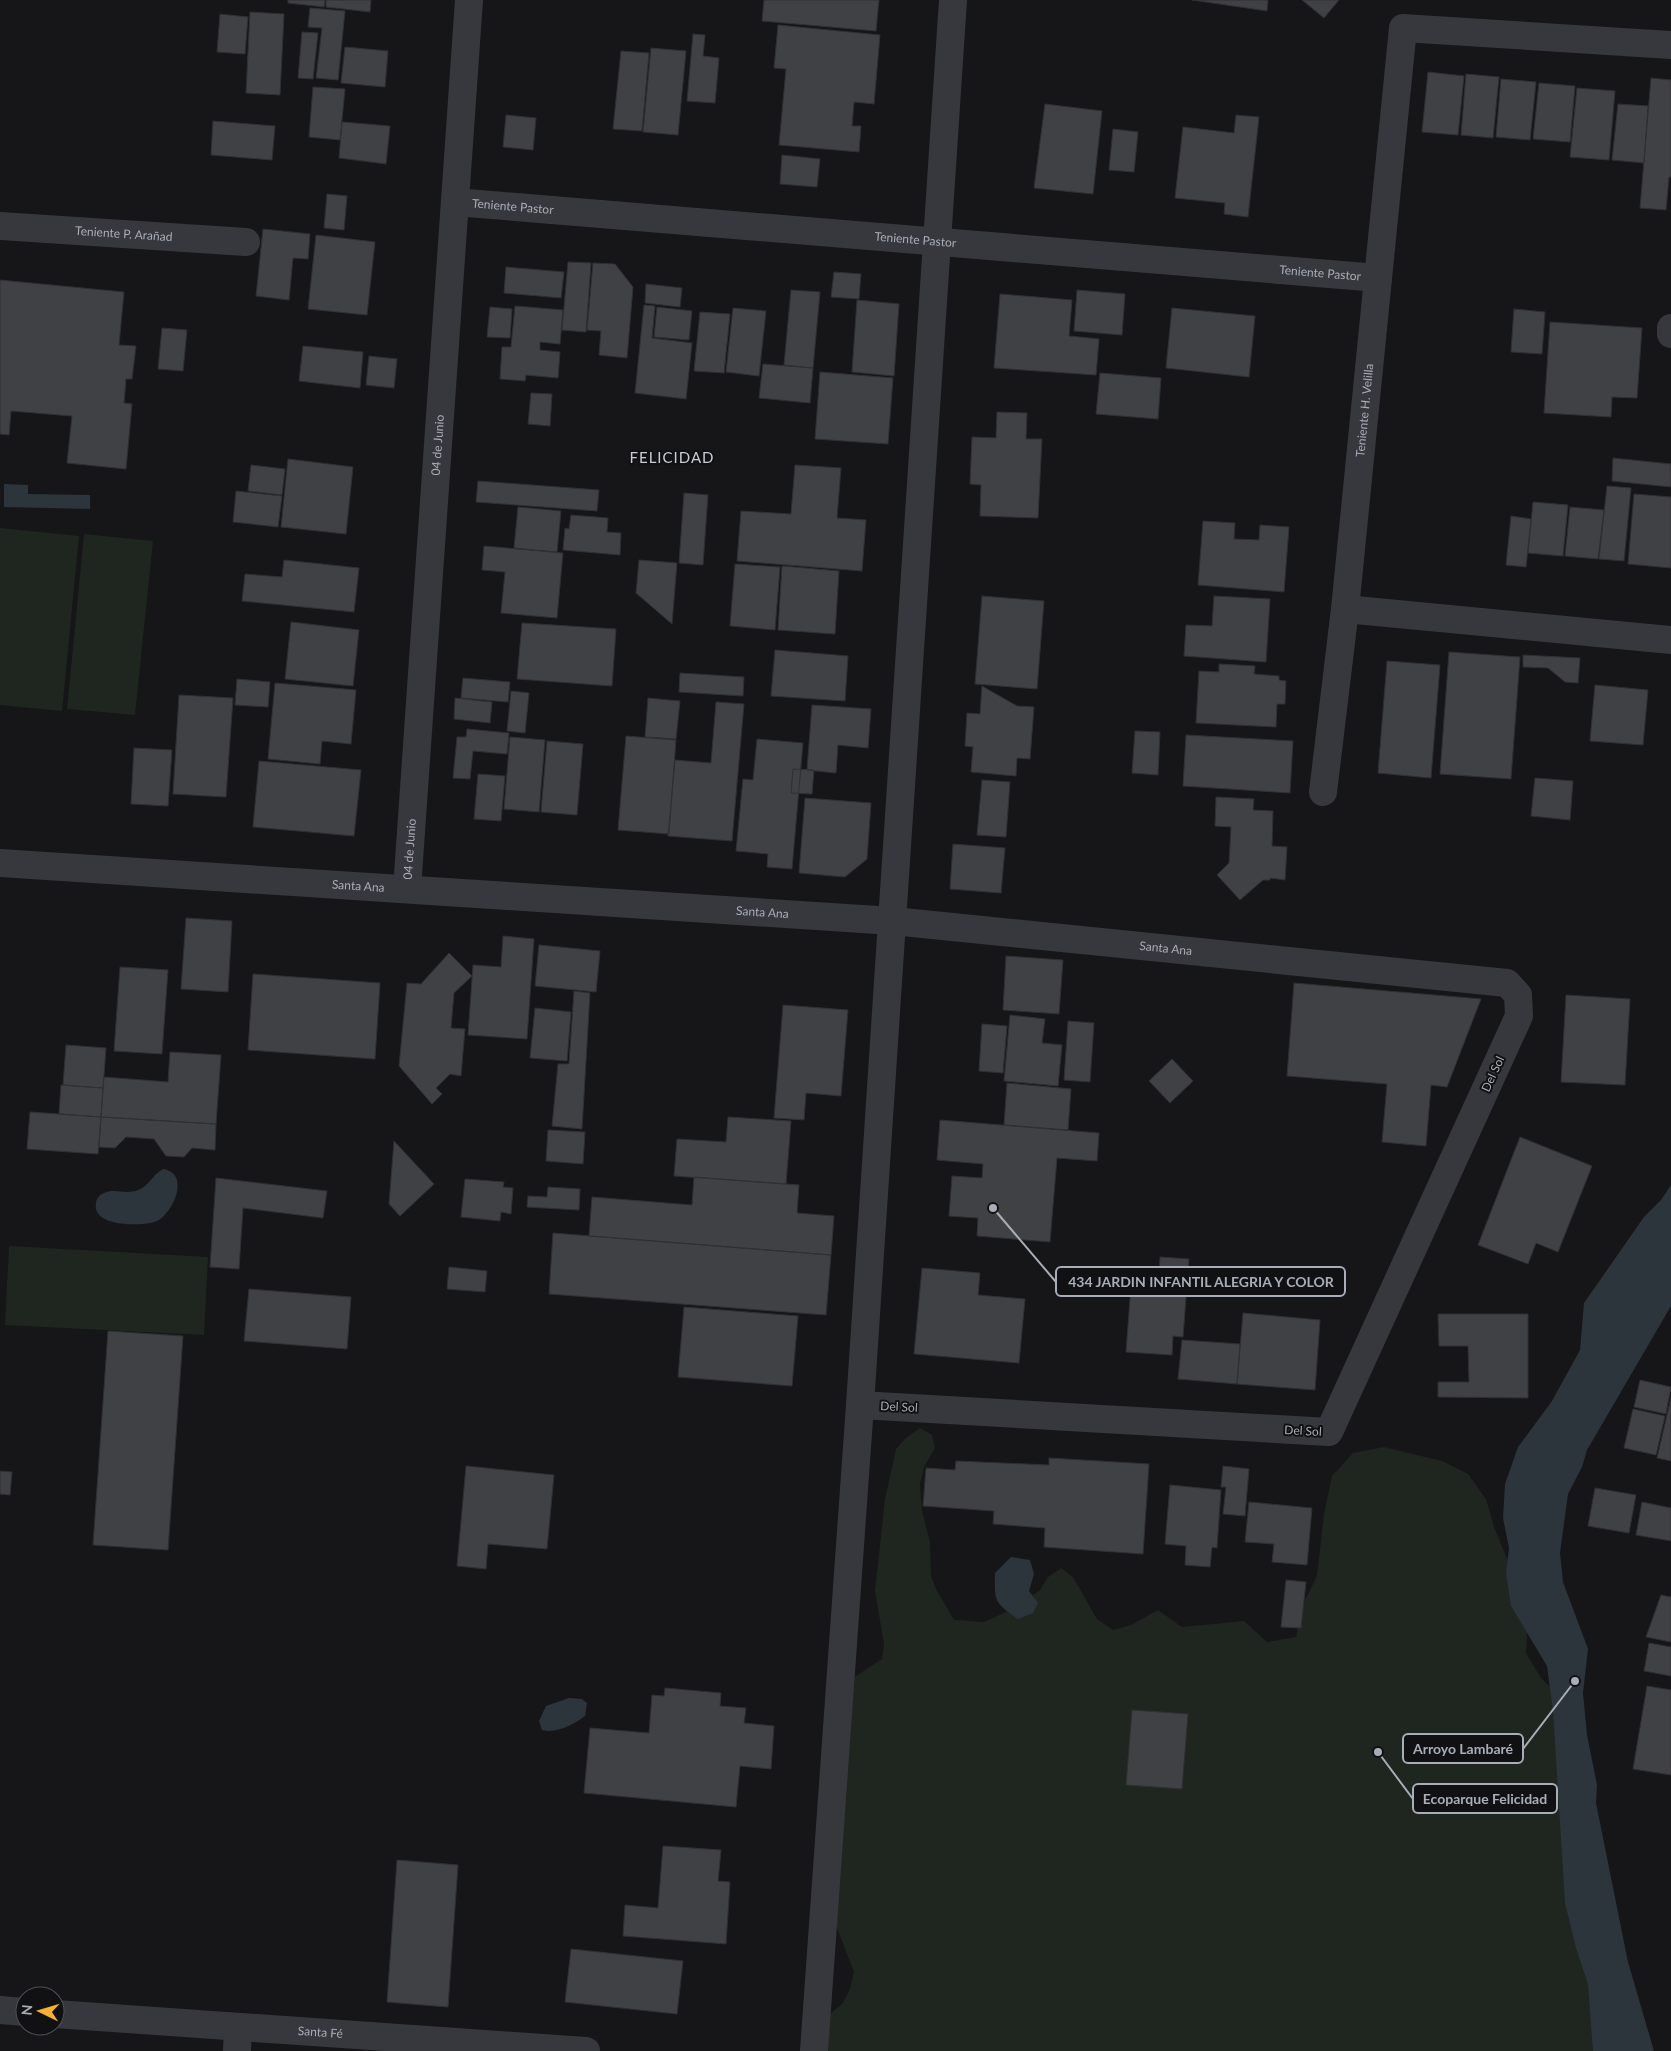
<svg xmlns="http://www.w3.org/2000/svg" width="1671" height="2051" viewBox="0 0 1671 2051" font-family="Lato,sans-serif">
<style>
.green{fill:#1e261f;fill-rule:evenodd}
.water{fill:#2c353c}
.building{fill:#404145;stroke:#303034}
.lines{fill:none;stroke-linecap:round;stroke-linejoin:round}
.minor{stroke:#37383d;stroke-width:28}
.labels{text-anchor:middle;stroke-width:4;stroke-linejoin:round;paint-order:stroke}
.street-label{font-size:12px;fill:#a8adb8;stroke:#111113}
.quarter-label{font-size:15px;letter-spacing:1px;fill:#c9ccd4;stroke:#111113}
.leader{fill:none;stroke:#a8adb8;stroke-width:2}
.callout-dot{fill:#a8adb8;stroke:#111113;stroke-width:2}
.callout{fill:#111113;stroke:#a8adb8;stroke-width:2}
.callout-label{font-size:14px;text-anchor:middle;font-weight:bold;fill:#a8adb8}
</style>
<rect width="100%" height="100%" fill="#161618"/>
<!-- green -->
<path class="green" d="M0 528 79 536 62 711 0 705Z
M84 534 153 541 135 715 67 709Z
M9 1246 208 1257 204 1335 5 1325Z
M920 1428 932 1435 935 1448 924 1467 920 1485 922 1511 930 1542 931 1576 936 1589 954 1620 984 1622 1013 1609 1040 1590 1048 1577 1061 1568 1073 1577 1097 1619 1113 1630 1131 1625 1158 1610 1182 1627 1244 1621 1267 1642 1296 1637 1303 1604 1317 1576 1324 1514 1332 1476 1353 1453 1384 1447 1442 1461 1468 1474 1486 1499 1494 1527 1519 1588 1528 1618 1526 1653 1541 1678 1561 1698 1582 1944 1603 2051H817L823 2025 831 2013 843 2003 850 1989 854 1972 823 1892 845 1687 856 1676 882 1659 884 1644 875 1591 885 1499 896 1449 906 1438ZM1132 1710 1188 1715 1182 1789 1126 1785Z"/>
<!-- water -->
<path class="water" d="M4 484 28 485V494L90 495V509L4 507Z
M163 1169C191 1173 173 1213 157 1221 143 1227 92 1227 96 1204 96 1199 99 1195 104 1193 115 1188 127 1195 138 1190 149 1186 153 1174 163 1169Z
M1671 1185V1306L1587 1450 1582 1467 1568 1494 1560 1553 1563 1582 1588 1649 1583 1693 1587 1735 1597 1785 1596 1803 1628 1962 1654 2051H1593L1588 1984 1576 1948 1565 1903 1553 1711 1547 1666 1511 1606 1506 1573 1509 1548 1503 1518 1505 1484 1518 1447 1552 1401 1580 1350 1584 1303 1644 1217 1661 1200Z
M1011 1557 1030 1560 1034 1574 1029 1591 1038 1603 1033 1613 1018 1619C995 1603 994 1602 995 1573Z
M569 1698 582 1699 587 1703 585 1716C574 1724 557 1734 542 1730L539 1721 546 1706Z"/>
<!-- building -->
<path class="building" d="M288 0H325L324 7 288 3Z
M326 0H371L370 12 326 7Z
M764 0H879L876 31 762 21Z
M1192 0H1268L1267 11Z
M1302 0H1339L1324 18Z
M310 8 345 11 338 80 316 78 322 28 308 27Z
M250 12 284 14 280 95 246 93Z
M220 14 248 17 245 54 217 52Z
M778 25 880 35 874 104 854 102 852 126H861L859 152 779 145 786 69 774 68Z
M302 32 318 33 313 79 298 78Z
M693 34 705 35 703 56 719 58 715 103 687 101Z
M345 47 388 51 385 87 341 83Z
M651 48 686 51 678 135 643 132Z
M621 51 649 53 642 131 613 129Z
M1428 72 1464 76 1458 135 1422 132Z
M1466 74 1499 77 1493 138 1461 135Z
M1651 78 1671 80V177H1669L1666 210 1640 208Z
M1501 79 1536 82 1530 140 1496 137Z
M1539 83 1575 86 1570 142 1533 139Z
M313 87 345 89 340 140 309 137Z
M1577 88 1615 91 1609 160 1570 157Z
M1045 104 1102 111 1093 194 1034 188Z
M1618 104 1648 106 1644 163 1612 160Z
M506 115 536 118 533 150 503 147Z
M1236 115 1259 117 1248 217 1224 214 1225 203 1175 198 1183 127 1234 133Z
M213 121 275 126 272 160 211 155Z
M342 122 390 126 386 164 339 158Z
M1113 129 1138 132 1134 172 1109 170Z
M782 155 820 159 817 187 780 184Z
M327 194 347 196 344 230 324 228Z
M263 229 310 234 308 259 293 258 289 300 256 296Z
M316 235 375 242 367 315 308 309Z
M568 262 591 263 586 332 562 330Z
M593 263 615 264 633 287 627 358 599 355 601 331 587 330Z
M506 267 564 272 561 298 504 293Z
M834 272 861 274 859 299 831 297Z
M0 280 124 292 119 345 136 346 132 379H126L124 403 132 404 126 469 67 463 72 416 11 411 9 435 0 434Z
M646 284 682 288 680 307 645 303Z
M791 290 820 292 813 368 784 365Z
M1077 290 1125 294 1122 335 1074 331Z
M1000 294 1072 300 1069 336 1099 339 1096 375 994 368Z
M857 300 899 304 894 376 852 372Z
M644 305 655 306 652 338 692 343 686 399 635 393Z
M515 306 563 310 560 344 540 342V350L560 352 558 378 526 375 525 381 500 379 502 347H511Z
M490 307 512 309 510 338 487 337Z
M657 307 692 311 689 340 654 337Z
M733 308 766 311 759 376 726 372Z
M1172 308 1255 316 1249 377 1166 368Z
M1514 309 1545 312 1542 354 1511 352Z
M700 312 730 314 724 373 694 371Z
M1550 322 1642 328 1637 398 1612 397 1611 417 1544 413Z
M162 328 187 330 183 371 158 369Z
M303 346 363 352 360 388 299 381Z
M369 356 397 359 394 388 366 385Z
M763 364 813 368 810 403 759 398Z
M820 372 893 378 888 444 815 439Z
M1100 373 1161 378 1158 419 1096 414Z
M531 393 552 394 550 426 528 424Z
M997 412 1027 413 1026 439H1042L1038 518 980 516 981 485 970 484 972 437 996 438Z
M1613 458 1671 464V487L1612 481Z
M288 459 353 467 346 534 281 527Z
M251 465 285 469 282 495 248 491Z
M795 465 841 468 837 518 866 520 862 571 737 561 741 511 791 514Z
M478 481 599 490 597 511 476 502Z
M1607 486 1631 488 1624 561 1599 559Z
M236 491 282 496 278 527 233 522Z
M684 493 708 495 703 565 679 563Z
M1634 494 1671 497V568L1628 564Z
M1533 502 1568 505 1563 556 1528 553Z
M518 507 561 511 557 552 514 548Z
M1570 507 1604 510 1598 559 1565 556Z
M571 515 608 518 607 532 621 533 620 555 563 550 565 528 569 529Z
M1511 516 1531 519 1526 567 1506 565Z
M1203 521 1235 523 1234 539 1259 540 1260 525 1289 527 1284 592 1198 585Z
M484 546 563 553 557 618 501 613 505 572 482 570Z
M284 560 359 568 354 612 242 601 245 574 282 577Z
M639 560 677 563 672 624 636 593Z
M735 564 780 567 775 630 730 626Z
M782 566 839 571 835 634 778 630Z
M982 596 1044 601 1037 689 975 684Z
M1214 596 1270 599 1266 662 1184 656 1186 625 1212 626Z
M291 622 359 630 353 686 285 679Z
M522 623 616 629 612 686 517 679Z
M775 650 848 656 845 701 771 696Z
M1449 652 1520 657 1511 779 1440 774Z
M1523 655 1580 658 1578 683 1565 682 1548 668 1523 667Z
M1387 661 1440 665 1431 778 1378 773Z
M1219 664 1255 666 1254 674 1279 676V680L1286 681 1285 704H1277L1276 727 1196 723 1199 671 1219 672Z
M680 673 744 677 743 696 679 692Z
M463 678 510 682 508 702 461 698Z
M237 679 270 682 268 707 235 705Z
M275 683 356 690 351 744 322 741 320 764 268 759Z
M1595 685 1648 690 1643 745 1590 741Z
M982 686 1017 706 1034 707 1030 759 1017 758 1016 776 971 772 973 747 965 746 967 713 980 714Z
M511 691 529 693 525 733 507 731Z
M179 695 233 698 226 797 173 794Z
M455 698 492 702 490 723 454 719Z
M648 698 680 701 676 739 645 737Z
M716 702 744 704 732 841 668 836 675 760 711 763Z
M812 705 871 709 868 748 838 745 836 773 807 770Z
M467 729 509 733 507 754 473 751 470 779 453 778 457 737H466Z
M1135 731 1160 732 1158 775 1132 773Z
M1186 735 1293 741 1290 793 1183 786Z
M626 736 676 740 669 834 618 830Z
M510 737 545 740 539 812 504 809Z
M757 739 803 743 792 869 767 867 768 854 736 851 743 779 753 780Z
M547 741 583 744 577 815 541 812Z
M134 748 172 750 168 806 131 804Z
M259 761 361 770 354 836 253 827Z
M793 769 814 770 812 794 791 793Z
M478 774 505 776 501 821 474 819Z
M1535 778 1573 781 1570 820 1531 816Z
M982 780 1010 782 1006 837 977 835Z
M1216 797 1254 799 1253 810 1273 811 1272 846 1287 847 1285 880 1270 878V880H1263L1240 900 1217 875 1229 863 1231 827 1215 826Z
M805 798 871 803 867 859 845 877 799 873Z
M953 844 1005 848 1001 893 950 889Z
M186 918 232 921 228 992 181 989Z
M503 936 534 939 527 1039 468 1035 473 965 501 967Z
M539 945 600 951 596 992 535 986Z
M449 953 472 976 454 993 451 1028 465 1029 461 1076 450 1074 436 1088 442 1094 432 1104 399 1066 407 983 421 984Z
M1006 956 1063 960 1059 1014 1003 1010Z
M120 967 168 970 162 1054 114 1051Z
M253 974 380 983 375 1059 248 1050Z
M1294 983 1481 999 1447 1087 1431 1085 1426 1146 1382 1142 1387 1084 1287 1076Z
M574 991 590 993 582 1129 552 1126 558 1064H569Z
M1566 995 1630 999 1625 1085 1561 1082Z
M783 1005 848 1010 841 1096 806 1093 804 1120 774 1118Z
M535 1008 571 1012 567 1061 530 1058Z
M1010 1015 1045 1019 1042 1043 1062 1045 1058 1086 1004 1081Z
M1068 1021 1094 1023 1090 1082 1064 1080Z
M982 1024 1007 1026 1003 1073 979 1071Z
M66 1045 106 1048 103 1088 63 1085Z
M170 1052 221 1055 216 1124 101 1117 104 1077 168 1082Z
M1172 1059 1193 1081 1170 1103 1149 1081Z
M1007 1083 1071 1089 1068 1130 1004 1125Z
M61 1085 103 1088 101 1117 59 1114Z
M30 1112 101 1117 98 1154 27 1149Z
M101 1117 216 1124 215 1150 192 1148 184 1157 166 1156 154 1139 126 1137 115 1148 99 1147Z
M728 1117 791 1121 786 1184 674 1176 677 1139 726 1142Z
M940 1120 1099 1133 1097 1161 1057 1158 1050 1242 977 1236 978 1218 949 1216 952 1176 982 1178 983 1164 937 1160Z
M548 1130 585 1132 583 1164 546 1161Z
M1520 1137 1592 1166 1558 1252 1536 1243 1528 1264 1478 1245Z
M394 1141 434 1184 400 1216 389 1204Z
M694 1177 799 1185 797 1213 834 1216 831 1255 589 1236 592 1197 692 1205Z
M216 1178 327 1191 323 1218 243 1208 239 1269 210 1267Z
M465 1179 504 1182 503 1187 513 1188 511 1214 501 1212 500 1221 461 1217Z
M548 1187 580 1189 579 1210 527 1207 528 1196 547 1197Z
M553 1233 831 1255 826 1315 549 1294Z
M1160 1257 1189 1259 1183 1337 1173 1336 1172 1355 1126 1352 1132 1273 1159 1275Z
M449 1267 487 1271 485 1292 447 1289Z
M922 1268 980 1273 978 1295 1025 1299 1019 1363 914 1354Z
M249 1289 351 1297 347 1349 244 1341Z
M684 1307 798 1316 792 1386 678 1377Z
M1243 1313 1320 1320 1315 1390 1237 1384Z
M1438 1314H1528V1398L1438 1397V1382H1469L1468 1346H1439Z
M108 1331 183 1336 168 1550 93 1545Z
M1182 1340 1240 1344 1237 1384 1178 1379Z
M1640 1380 1671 1387 1666 1414 1634 1407Z
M1671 1398V1461L1657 1458Z
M1633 1409 1665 1416 1656 1455 1624 1448Z
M1049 1458 1149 1464 1143 1554 1044 1547 1045 1528 993 1524 994 1511 923 1506 926 1468 955 1470 956 1461 1049 1465Z
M466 1466 554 1475 547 1549 488 1544 486 1569 457 1566Z
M1223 1466 1249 1469 1245 1516 1223 1514 1226 1487H1221Z
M0 1471 12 1472 10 1495 0 1494Z
M1170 1485 1221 1490 1217 1548 1212 1547 1210 1567 1185 1565 1186 1546 1165 1544Z
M1595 1488 1636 1495 1629 1533 1588 1526Z
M1249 1502 1312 1508 1307 1565 1272 1562 1274 1544 1245 1542Z
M1642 1502 1671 1508V1541L1636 1535Z
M1286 1580 1306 1582 1301 1628 1281 1627Z
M1661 1595 1671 1597V1642L1646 1637Z
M1649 1643 1671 1647V1676L1644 1671Z
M1647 1686 1671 1690V1775L1633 1769Z
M665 1688 721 1693 720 1706 746 1708 744 1723 774 1726 771 1769 740 1766 736 1807 584 1793 590 1728 649 1733 652 1695 664 1696Z
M1132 1710 1188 1714 1182 1789 1126 1785Z
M663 1846 721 1850 718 1881 730 1882 726 1944 623 1936 625 1905 658 1908Z
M397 1860 458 1865 448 2007 387 2002Z
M571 1949 683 1961 677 2014 565 2002Z"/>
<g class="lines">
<!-- minor -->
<g class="minor">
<path id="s1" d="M455 202 1378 278"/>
<path id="s2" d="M0 226 246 242"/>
<path d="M1671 328V334"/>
<path d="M1345 609 1671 640"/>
<path id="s3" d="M1323 792 1345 609 1403 28 1671 45"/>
<path id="s4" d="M0 863 893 921 1507 983 1518 995 1519 1016 1329 1432 860 1405"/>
<path id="s5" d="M407 889 469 0"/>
<path d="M0 2010 25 2012"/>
<path id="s6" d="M55 2014 586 2051"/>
<path d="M237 2051 238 2027"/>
<path d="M814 2051 860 1405 953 0"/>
</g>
</g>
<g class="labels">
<!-- street labels -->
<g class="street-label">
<text dy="4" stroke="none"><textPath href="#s1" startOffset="58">Teniente Pastor</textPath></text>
<text dy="4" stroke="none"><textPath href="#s2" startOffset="124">Teniente P. Arañad</textPath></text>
<text dy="4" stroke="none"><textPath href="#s1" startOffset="462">Teniente Pastor</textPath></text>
<text dy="4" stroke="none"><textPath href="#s1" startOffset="868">Teniente Pastor</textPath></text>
<text dy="4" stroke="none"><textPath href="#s3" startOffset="384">Teniente H. Velilla</textPath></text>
<text dy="4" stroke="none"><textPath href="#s5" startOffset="445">04 de Junio</textPath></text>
<text dy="4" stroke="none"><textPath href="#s5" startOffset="40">04 de Junio</textPath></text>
<text dy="4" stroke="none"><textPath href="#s4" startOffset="359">Santa Ana</textPath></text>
<text dy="4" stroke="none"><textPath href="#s4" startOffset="764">Santa Ana</textPath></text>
<text dy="4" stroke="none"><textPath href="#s4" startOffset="1169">Santa Ana</textPath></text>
<text transform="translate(1493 1074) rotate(-65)" y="4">Del Sol</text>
<text transform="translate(899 1407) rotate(3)" y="4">Del Sol</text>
<text transform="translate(1303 1431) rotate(3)" y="4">Del Sol</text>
<text dy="4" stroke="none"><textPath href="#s6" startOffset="266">Santa Fé</textPath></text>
</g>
<!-- quarter labels -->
<g class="quarter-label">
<text x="672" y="463">FELICIDAD</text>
</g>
</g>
<!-- callouts -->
<path class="leader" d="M993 1208L1056 1282M1575 1681L1523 1749M1378 1752L1413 1799"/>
<g class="callout-dot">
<circle cx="993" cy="1208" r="5"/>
<circle cx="1575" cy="1681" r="5"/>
<circle cx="1378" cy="1752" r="5"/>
</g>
<g class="callout">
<rect x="1056" y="1267" width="289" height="29" rx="5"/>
<rect x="1403" y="1734" width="120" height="29" rx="5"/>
<rect x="1413" y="1784" width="144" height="29" rx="5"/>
</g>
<g class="callout-label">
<text x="1201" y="1287">434 JARDIN INFANTIL ALEGRIA Y COLOR</text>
<text x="1463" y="1754">Arroyo Lambaré</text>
<text x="1485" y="1804">Ecoparque Felicidad</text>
</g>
<!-- north arrow -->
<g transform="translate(40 2011) rotate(275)"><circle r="24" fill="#111113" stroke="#4d4f55"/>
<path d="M0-4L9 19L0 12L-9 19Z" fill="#f2b134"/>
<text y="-8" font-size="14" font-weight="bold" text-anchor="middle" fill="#a8adb8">N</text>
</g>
</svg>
